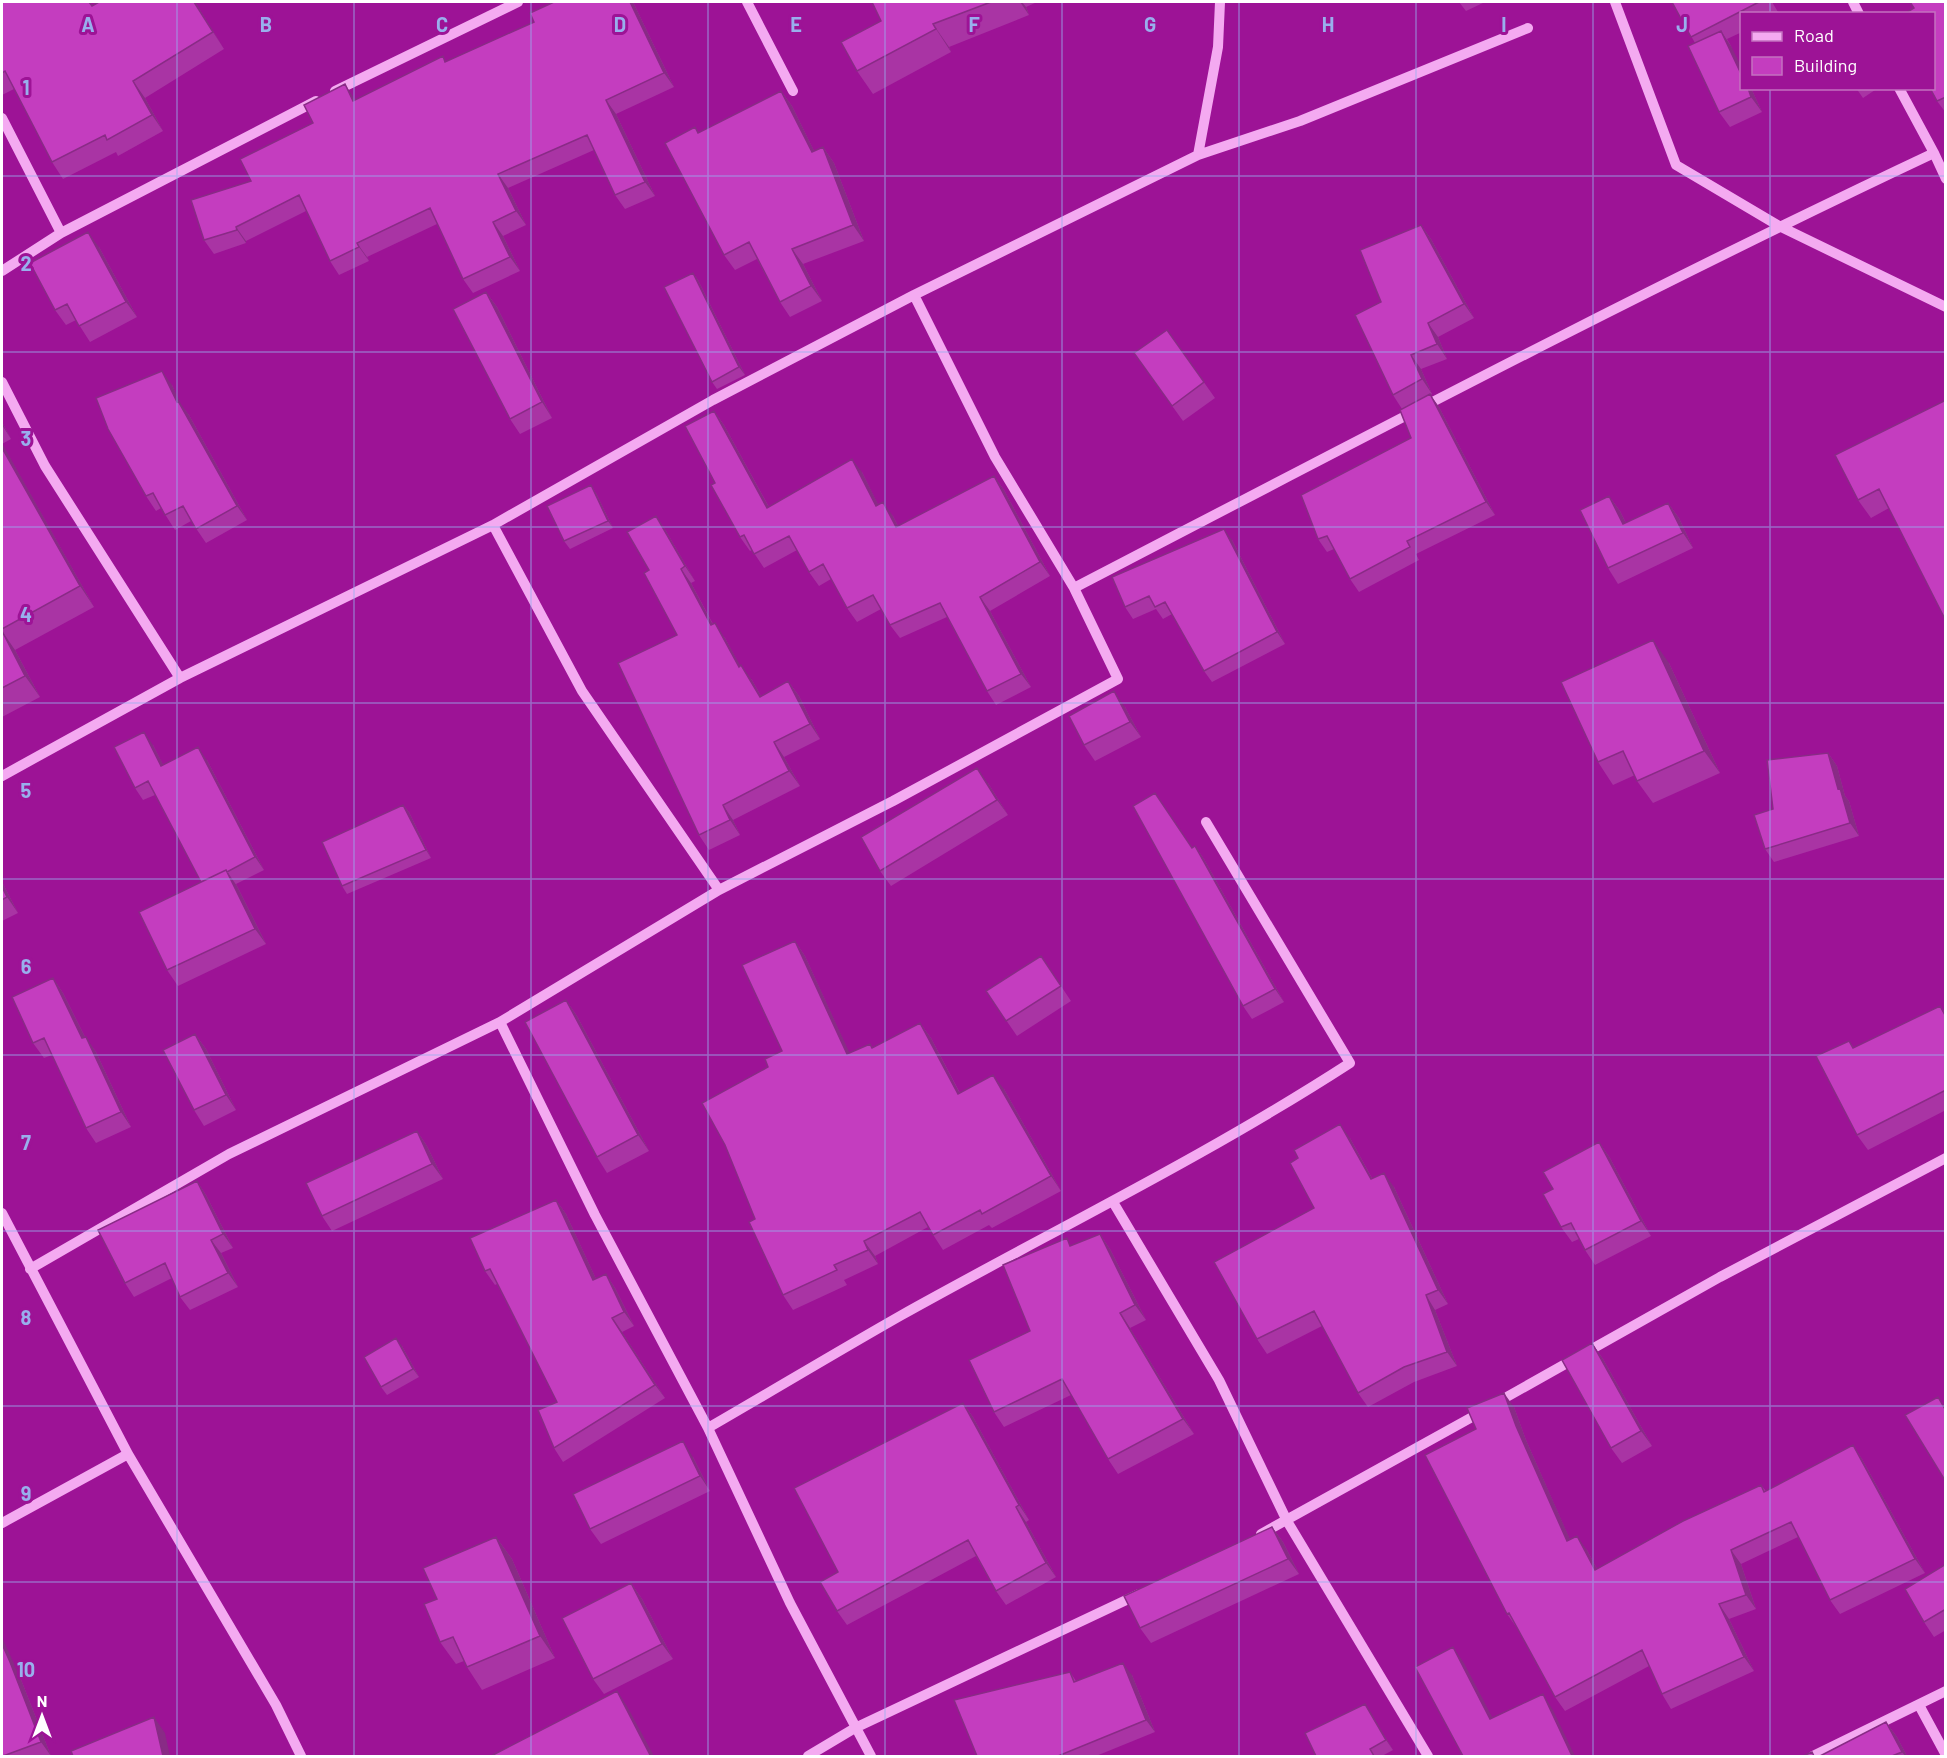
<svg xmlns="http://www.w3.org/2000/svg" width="1947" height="1758" viewBox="0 0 1947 1758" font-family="Barlow,sans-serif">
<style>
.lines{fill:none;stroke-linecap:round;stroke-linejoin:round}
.minor{stroke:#f4aaf1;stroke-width:10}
.wall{fill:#a934a4}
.shaded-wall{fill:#892b86}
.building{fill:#c43dbf;stroke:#892b86;stroke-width:1.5}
.grid{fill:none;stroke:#99afed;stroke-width:1.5;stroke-opacity:0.55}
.grid-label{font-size:20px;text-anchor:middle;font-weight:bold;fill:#99afed;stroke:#9d1396;stroke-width:6;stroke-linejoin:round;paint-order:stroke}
</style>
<rect width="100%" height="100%" fill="#9d1396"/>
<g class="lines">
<!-- minor -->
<path class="minor" d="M747 2 793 91
M1615 2 1676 165 1779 226 1946 307
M1853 2 1859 14
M335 91 518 2
M2 118 61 233
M1934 153 1946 179
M1198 155 1300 121 1528 28
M2 271 61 233 316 101
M2 382 45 466 180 678
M493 525 582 691 719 890
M1074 588C1359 440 1643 290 1934 153L1899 88
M2 776 180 678 493 525 713 400 914 295 1198 155 1218 47 1220 2
M500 1022 595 1215 708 1428 790 1603 871 1756
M1113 1202 1219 1380 1287 1521 1428 1756
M2 1213 128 1454 276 1705 301 1756
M30 1269 229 1154 500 1022 719 890 893 801 1118 679 1074 588 995 457 914 295
M1496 1403 1720 1277 1946 1158
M708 1428C772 1391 835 1353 900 1316 1050 1232 1205 1157 1350 1063L1206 822
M2 1523 128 1454
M1261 1534 1483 1411
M1919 1705 1946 1755
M808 1756 855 1728 1139 1594
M1813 1756 1946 1691"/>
</g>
<!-- wall -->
<path class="wall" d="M2 2 93 5 195 2 224 49 145 98 163 131 118 156 116 152 63 179 52 162 14 89 2 95Z
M633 2 674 87 616 114 655 196 625 209 615 195 594 150 508 188 526 225 503 236 520 271 473 293 463 279 437 224 367 257 369 261 339 275 330 261 306 211 246 241V243L214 254 204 240 251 181 313 123 355 100 446 62Z
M872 2H1037L1026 7 1029 15 949 47 951 52 873 94 857 71 881 21Z
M1459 2H1485L1466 11Z
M1672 2H1772L1778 12 1776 14H1742V32L1727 39 1731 46 1742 88H1751L1762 112 1730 127 1719 112 1695 43Z
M1946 2V113L1937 101Z
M1856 88H1878L1863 98Z
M781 91 792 106 814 151 823 147 834 163 864 241 803 264 822 301 790 317 780 302 757 259 735 270 724 255 699 133Z
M1421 225 1431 239 1474 318 1438 337 1447 359 1421 369 1432 394 1430 395 1439 407 1495 515 1416 554 1419 560 1359 592 1350 579 1334 549 1327 552 1318 539 1411 438 1402 409 1393 395 1381 302Z
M99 247 137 317 90 342 76 320 66 325 55 310Z
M693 273 698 280 745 375 717 389 712 382Z
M486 292 497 307 552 418 520 434 510 419Z
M1167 330 1215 398 1183 421 1134 353Z
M172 385 180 404 189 415 247 520 206 543 191 521 175 530 161 508 156 511 146 496Z
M1946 400 1889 508 1871 518 1858 500Z
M714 411 724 425 769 507 862 472 878 505 893 516 898 526 994 476 1004 490 1050 576 990 611 1031 687 996 705 987 691 947 617 900 638 890 625 881 609 857 622 847 608 831 579 819 586 809 572 797 550 764 568 752 550 750 551 740 537 715 483Z
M2 422 11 439 2 444 94 607 15 650 40 697 2 717Z
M591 485 596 493 613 528 570 549 564 541Z
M1609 496 1620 511 1626 523 1668 503 1679 518 1693 548 1618 584 1608 568Z
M656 516 666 531 695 581 691 583 713 624 725 638 740 666 752 680 761 696 788 681 799 696 820 739 784 757 800 786 733 820 740 835 709 850 699 835 677 635 649 570Z
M1232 540 1285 644 1212 682 1204 671 1172 614 1163 619 1156 609 1133 619 1125 607Z
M1669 663 1720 773 1653 803 1637 781 1635 775 1613 785 1598 762Z
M1125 707 1141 737 1095 761 1084 745Z
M153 745 163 765 207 760 264 870 236 884 266 944 178 986 167 970 201 882 155 795 143 800 135 788Z
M1828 753 1837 766 1845 796 1849 801 1859 836 1774 862 1765 849 1773 809Z
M988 783 1008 815 891 886 880 871Z
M403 805 409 812 431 858 347 894 342 886Z
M1195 846 1204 859 1284 1002 1252 1019 1243 1006 1192 848Z
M2 882 18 913 2 921Z
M795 941 805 956 849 1053 873 1048 920 1023 931 1038 960 1093 1004 1089 1061 1191 992 1228 989 1225 943 1250 928 1227 875 1256 878 1264 844 1280 847 1285 793 1310 783 1295 755 1219 782 1051Z
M1041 956 1071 1001 1017 1036 986 991Z
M53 978 63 993 85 1037 96 1052 131 1127 96 1143 86 1128 52 1055 44 1058 33 1043Z
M566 1000 577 1016 649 1151 607 1173 597 1157Z
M1940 1006 1946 1014V1110L1868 1150 1857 1135 1849 1041 1854 1048Z
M195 1034 206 1049 236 1110 204 1126 194 1110Z
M417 1131 427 1146 443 1179 332 1231 322 1216Z
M1350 1138 1372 1178 1394 1187 1448 1304 1435 1310 1457 1366 1414 1382 1368 1407 1358 1393 1322 1326 1267 1354 1257 1339 1314 1208Z
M1599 1142 1610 1158 1651 1236 1595 1265 1585 1250 1579 1239 1572 1242 1561 1227 1553 1189Z
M197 1181 206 1195 233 1248 221 1253 238 1287 190 1310 180 1297 172 1278 134 1297 125 1283Z
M556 1200 566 1214 596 1279 606 1274 615 1288 634 1326 622 1332 665 1398 563 1462 554 1448 557 1402 497 1284 495 1285 485 1271Z
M1100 1234 1110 1249 1146 1320 1130 1328 1194 1434 1118 1474 1108 1459 1071 1395 1004 1427 994 1412 1030 1331 1072 1245Z
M1592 1343 1603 1359 1652 1446 1622 1463 1611 1448Z
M402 1346 419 1377 387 1395 381 1387Z
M963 1403 973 1417 1029 1520 1026 1522 1056 1577 1006 1605 996 1591 976 1556 847 1625 837 1611 838 1572Z
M1514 1407 1526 1440 1570 1540 1587 1550 1597 1569 1761 1485 1766 1491 1853 1445 1862 1459 1925 1573 1840 1614 1830 1600 1798 1537 1741 1564 1756 1609 1729 1619 1754 1671 1671 1709 1662 1694 1649 1666 1565 1711 1555 1697 1517 1628 1507 1614 1476 1429Z
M693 1457 710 1491 601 1544 590 1529Z
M1272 1527 1283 1542 1299 1574 1151 1643 1140 1628Z
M496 1537 512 1559 555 1658 482 1690 467 1667 464 1661 456 1664 440 1642 437 1599Z
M1946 1564V1630L1934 1637 1924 1622Z
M631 1583 642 1599 673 1659 604 1694 593 1679Z
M1070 1672 1076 1681 1132 1675 1155 1732 1096 1756H977Z
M20 1677 51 1756H2Z
M1365 1704 1393 1750 1382 1756H1316Z
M1886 1722 1897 1737 1907 1756H1820Z"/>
<!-- shaded-wall -->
<path class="shaded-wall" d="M194 2H195L224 49 213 32Z
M630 2H633L674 87 664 73Z
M1020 2H1022L1026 7 1029 15Z
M933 24 949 47 951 52 936 29Z
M1721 31 1731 46 1742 68V76Z
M133 81 145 98 163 131 152 115Z
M345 84 354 98 363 115 353 101Z
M1748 88H1751L1762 112 1751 97Z
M781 91 792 106 822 167 812 152Z
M606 100 616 114 655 196 645 182Z
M823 147 834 163 864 241 853 225Z
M498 174 508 188 526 225 516 211Z
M493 222 503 236 520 271 510 257Z
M1421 225 1431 239 1474 318 1464 304Z
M236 227 246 241V243L237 230Z
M88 232 99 247 137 317 126 302Z
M357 243 367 257 369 261 359 247Z
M792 249 803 264 822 301 811 286Z
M693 273 698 280 745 375 739 367Z
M486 292 497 307 552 418 542 402Z
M1428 323 1438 337 1447 359 1437 344Z
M1411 355 1421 369 1432 394 1422 379Z
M162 371 172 385 181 404 189 415 247 520 237 506 177 402Z
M1430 394 1439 407 1495 515 1486 502Z
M714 411 724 425 777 522 767 508Z
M2 422 11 439 2 425Z
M2 443 94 607 80 586 2 448Z
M852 459 862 472 886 520 876 506Z
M994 476 1004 490 1050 576 1040 562Z
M591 485 596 493 613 528 608 521Z
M1609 496 1620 511 1634 540 1623 524Z
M883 502 893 516 905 540 896 527Z
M1668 503 1679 518 1693 548 1683 533Z
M656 516 666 531 695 581 685 566Z
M1224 529 1232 540 1285 644 1277 632Z
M681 569 691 583 721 640 711 625Z
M980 597 990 611 1031 687 1021 674Z
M715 623 725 638 749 681 739 667Z
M2 631 15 650 40 697 25 676Z
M1653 640 1669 663 1720 773 1704 751Z
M741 665 752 680 770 712 760 697Z
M788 681 799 696 820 739 810 724Z
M1114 691 1125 707 1141 737 1130 722Z
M144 732 153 745 170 778 161 766Z
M774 742 784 757 800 786 789 771Z
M198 747 207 760 264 870 255 857Z
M1828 753 1837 766 1845 796 1849 801 1859 836 1850 823 1838 789Z
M977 768 988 783 1008 815 997 800Z
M403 805 409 812 431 858 426 850Z
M723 805 733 820 740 835 730 820Z
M1195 846 1204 859 1284 1002 1275 989Z
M226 870 237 886 266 944 255 929Z
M2 882 18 913 7 897 2 887Z
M795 941 805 956 857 1069 847 1054Z
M53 978 63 993 93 1053 82 1038Z
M566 1000 577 1016 649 1151 638 1135Z
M920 1023 931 1038 968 1109 958 1094Z
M195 1034 206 1049 236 1110 226 1095Z
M86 1037 96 1052 131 1127 121 1112Z
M993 1075 1004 1089 1061 1191 1051 1176Z
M1340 1124 1350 1138 1380 1193 1371 1179Z
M417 1131 427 1146 443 1179 432 1164Z
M1599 1142 1610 1158 1651 1236 1641 1221Z
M1384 1173 1394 1187 1448 1304 1438 1290Z
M197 1181 206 1195 233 1248 223 1234Z
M556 1200 566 1214 603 1294 593 1280Z
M1100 1234 1110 1249 1146 1320 1135 1305Z
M211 1240 221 1253 238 1287 228 1273Z
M864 1241 875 1256 878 1264 868 1250Z
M606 1274 615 1288 634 1326 624 1312Z
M1426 1295 1435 1310 1457 1366 1447 1352Z
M1120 1313 1130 1328 1194 1434 1183 1419Z
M612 1318 622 1332 665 1398 655 1385Z
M396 1338 402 1346 419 1377 413 1369Z
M1592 1343 1603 1359 1652 1446 1641 1431Z
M1504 1393 1514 1407 1526 1440 1577 1555 1567 1541 1516 1426Z
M963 1403 973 1417 1029 1520 1019 1505Z
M683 1441 693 1457 710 1491 700 1476Z
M1853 1445 1862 1459 1925 1573 1915 1559Z
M1016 1507 1026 1522 1056 1577 1046 1563Z
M1272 1527 1283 1542 1299 1574 1288 1559Z
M1577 1536 1587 1550 1605 1584 1595 1570Z
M496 1537 512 1559 555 1658 540 1636Z
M1731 1550 1741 1564 1756 1609 1746 1595Z
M631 1583 642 1599 673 1659 662 1644Z
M1719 1604 1729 1619 1754 1671 1744 1657Z
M2 1637 20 1677 51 1756 41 1742 2 1644Z
M1453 1647 1464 1663 1501 1734 1490 1719Z
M1123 1663 1132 1675 1155 1732 1146 1720Z
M617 1691 627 1706 654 1756H651Z
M1543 1694 1553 1710 1575 1756H1572Z
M1365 1704 1372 1714 1393 1750 1386 1740Z
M154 1717 165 1733 170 1756H163Z
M1886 1722 1897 1737 1907 1756H1905L1902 1752Z"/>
<!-- building -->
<path class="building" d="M2 2H89L92 6 99 2H194L213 32 133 81 152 115 107 140 105 135 52 162 5 71 2 73Z
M554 2H630L664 73 606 100 645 182 615 195 587 135 498 174 516 211 493 222 510 257 463 279 430 208 357 243 359 247 330 261 299 195 236 227 237 230 204 240 191 200 251 181 240 159 313 123 304 105 345 84 353 101 443 56 445 62 534 22 530 13Z
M872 2H991L933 24 936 29 857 71 841 42 881 21Z
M1672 2H1759L1691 37Z
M1910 2H1946V97L1937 101 1930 88H1934V14H1904L1914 8Z
M1721 31 1742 76V88H1748L1751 97 1719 112 1688 46Z
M781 91 812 152 823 147 853 225 792 249 811 286 780 302 749 242 724 255 665 143 695 127 698 133Z
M1421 225 1464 304 1428 323 1437 344 1411 355 1422 379 1393 395 1355 315 1381 302 1360 250Z
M88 232 126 302 79 326 67 304 55 310 30 263Z
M693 273 739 367 712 382 664 287Z
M486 292 542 402 510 419 453 309Z
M1167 330 1204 382 1172 406 1134 353Z
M162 371 177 402 178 401 237 506 196 529 183 506 165 515 153 493 146 496 108 429 96 398Z
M1430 394 1486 502 1407 541 1410 547 1350 579 1327 536 1318 539 1301 495 1411 438 1400 410Z
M1946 400V621L1879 489 1858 500 1835 455Z
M714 411 767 508 852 459 876 506 883 502 896 527 994 476 1040 562 980 597 1021 674 987 691 940 603 890 625 873 595 847 608 823 564 809 572 789 536 754 554 744 535 740 537 711 485 715 483 685 426Z
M2 448 80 586 2 629Z
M591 485 608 521 564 541 547 506Z
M1609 496 1623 524 1668 503 1683 533 1608 568 1580 510Z
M656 516 685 566 681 569 711 625 715 623 739 667 741 665 760 697 788 681 810 724 774 742 789 771 723 805 730 820 699 835 618 663 677 635 644 573 649 570 627 532Z
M1224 529 1277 632 1204 671 1165 602 1155 607 1149 596 1125 607 1112 577Z
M2 631 25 676 2 688Z
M1653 640 1704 751 1637 781 1623 751 1598 762 1561 682Z
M1114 691 1130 722 1084 745 1069 716Z
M144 732 161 766 198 747 255 857 227 872 226 870 201 882 148 781 135 788 114 747Z
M1828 753 1838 789 1840 788 1850 823 1765 849 1754 815 1773 809 1767 760Z
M977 768 997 800 880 871 861 837Z
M1155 793 1192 848 1195 846 1275 989 1243 1006 1133 806Z
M403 805 426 850 342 886 322 842Z
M226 870 255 929 167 970 139 912Z
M2 887 7 897 2 900Z
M795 941 847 1054 870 1044 872 1048 920 1023 958 1094 993 1075 1051 1176 982 1214 980 1210 933 1235 920 1212 864 1241 868 1250 834 1265 837 1270 783 1295 749 1222 755 1219 725 1145 702 1103 768 1067 765 1059 782 1051 742 965Z
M1041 956 1061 986 1006 1021 986 991Z
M53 978 82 1038 86 1037 121 1112 86 1128 44 1038 33 1043 12 997Z
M566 1000 638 1135 597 1157 525 1022Z
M1940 1006 1946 1017V1090L1857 1135 1816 1056 1849 1041 1853 1048Z
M195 1034 226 1095 194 1110 163 1050Z
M1340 1124 1371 1179 1384 1173 1438 1290 1426 1295 1447 1352 1404 1367 1358 1393 1314 1311 1257 1339 1214 1262 1314 1208 1290 1163 1298 1158 1294 1150Z
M417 1131 432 1164 322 1216 306 1183Z
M1599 1142 1641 1221 1585 1250 1571 1223 1561 1227 1543 1194 1553 1189 1543 1172Z
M197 1181 223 1234 211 1240 228 1273 180 1297 165 1263 125 1283 98 1230Z
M556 1200 593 1280 606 1274 624 1312 612 1318 655 1385 554 1448 538 1410 557 1402 490 1269 485 1271 470 1238Z
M1100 1234 1135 1305 1120 1313 1183 1419 1108 1459 1062 1379 994 1412 969 1360 1030 1331 1003 1265 1067 1238 1070 1246Z
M396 1338 413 1369 381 1387 364 1357Z
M1592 1343 1641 1431 1611 1448 1562 1360Z
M1504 1393 1516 1426 1567 1541 1577 1536 1595 1570 1683 1521 1761 1485 1764 1492 1853 1445 1915 1559 1830 1600 1791 1522 1731 1550 1746 1595 1719 1604 1744 1657 1662 1694 1642 1650 1555 1697 1509 1613 1507 1614 1425 1455 1476 1429 1467 1408Z
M1938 1397 1946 1411V1482L1905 1415Z
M963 1403 1019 1505 1016 1507 1046 1563 996 1591 968 1540 837 1611 820 1582 838 1572 794 1488Z
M683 1441 700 1476 590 1529 573 1494Z
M1272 1527 1288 1559 1140 1628 1124 1596Z
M496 1537 540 1636 467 1667 453 1637 440 1642 424 1604 437 1599 423 1568Z
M1946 1564V1609L1924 1622 1905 1589Z
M631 1583 662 1644 593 1679 562 1618Z
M2 1644 10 1662 41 1742 3 1756H2Z
M1453 1647 1490 1719 1543 1694 1572 1756H1463L1415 1667Z
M1123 1663 1146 1720 1058 1756H977L954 1700 1070 1672 1074 1682Z
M617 1691 650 1755 648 1756H491Z
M1365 1704 1386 1740 1370 1749 1374 1756H1316L1305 1733Z
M154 1717 163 1756H73L71 1751Z
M1886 1722 1902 1752 1892 1756H1820Z
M1812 1752 1814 1756H1803Z"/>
<!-- grid -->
<path class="grid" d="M177 2V1756M354 2V1756M531 2V1756M708 2V1756M885 2V1756M1062 2V1756M1239 2V1756M1416 2V1756M1593 2V1756M1770 2V14M1770 88V1756M2 176H1946M2 352H1946M2 527H1946M2 703H1946M2 879H1946M2 1055H1946M2 1231H1946M2 1406H1946M2 1582H1946"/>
<g class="grid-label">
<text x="88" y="32">A</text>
<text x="266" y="32">B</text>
<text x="442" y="32">C</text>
<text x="620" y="32">D</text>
<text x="796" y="32">E</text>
<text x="974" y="32">F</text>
<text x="1150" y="32">G</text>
<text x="1328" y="32">H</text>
<text x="1504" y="32">I</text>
<text x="1682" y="32">J</text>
<text x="26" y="95">1</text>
<text x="26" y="271">2</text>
<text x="26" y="446">3</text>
<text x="26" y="622">4</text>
<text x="26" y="798">5</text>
<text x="26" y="974">6</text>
<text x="26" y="1150">7</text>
<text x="26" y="1325">8</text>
<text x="26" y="1501">9</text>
<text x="26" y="1677">10</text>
</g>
<!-- border -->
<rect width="1947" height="1758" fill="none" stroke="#ffffff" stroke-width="6"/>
<!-- legend -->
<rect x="1740" y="12" width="195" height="78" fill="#9d1396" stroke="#c471c0" stroke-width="1.5"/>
<rect x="1752" y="32" width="30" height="9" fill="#f4aaf1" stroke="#c471c0" stroke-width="1.5"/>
<text x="1794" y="42" font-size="18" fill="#ffffff">Road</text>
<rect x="1752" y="57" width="30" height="18" fill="#c43dbf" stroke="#c471c0" stroke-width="1.5"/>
<text x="1794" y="72" font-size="18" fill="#ffffff">Building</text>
<!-- north arrow -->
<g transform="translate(42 1716)" stroke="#9d1396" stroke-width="4.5" paint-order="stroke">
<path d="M0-4.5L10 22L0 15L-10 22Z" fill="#ffffff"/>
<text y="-9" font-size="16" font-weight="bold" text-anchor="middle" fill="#ffffff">N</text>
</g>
</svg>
